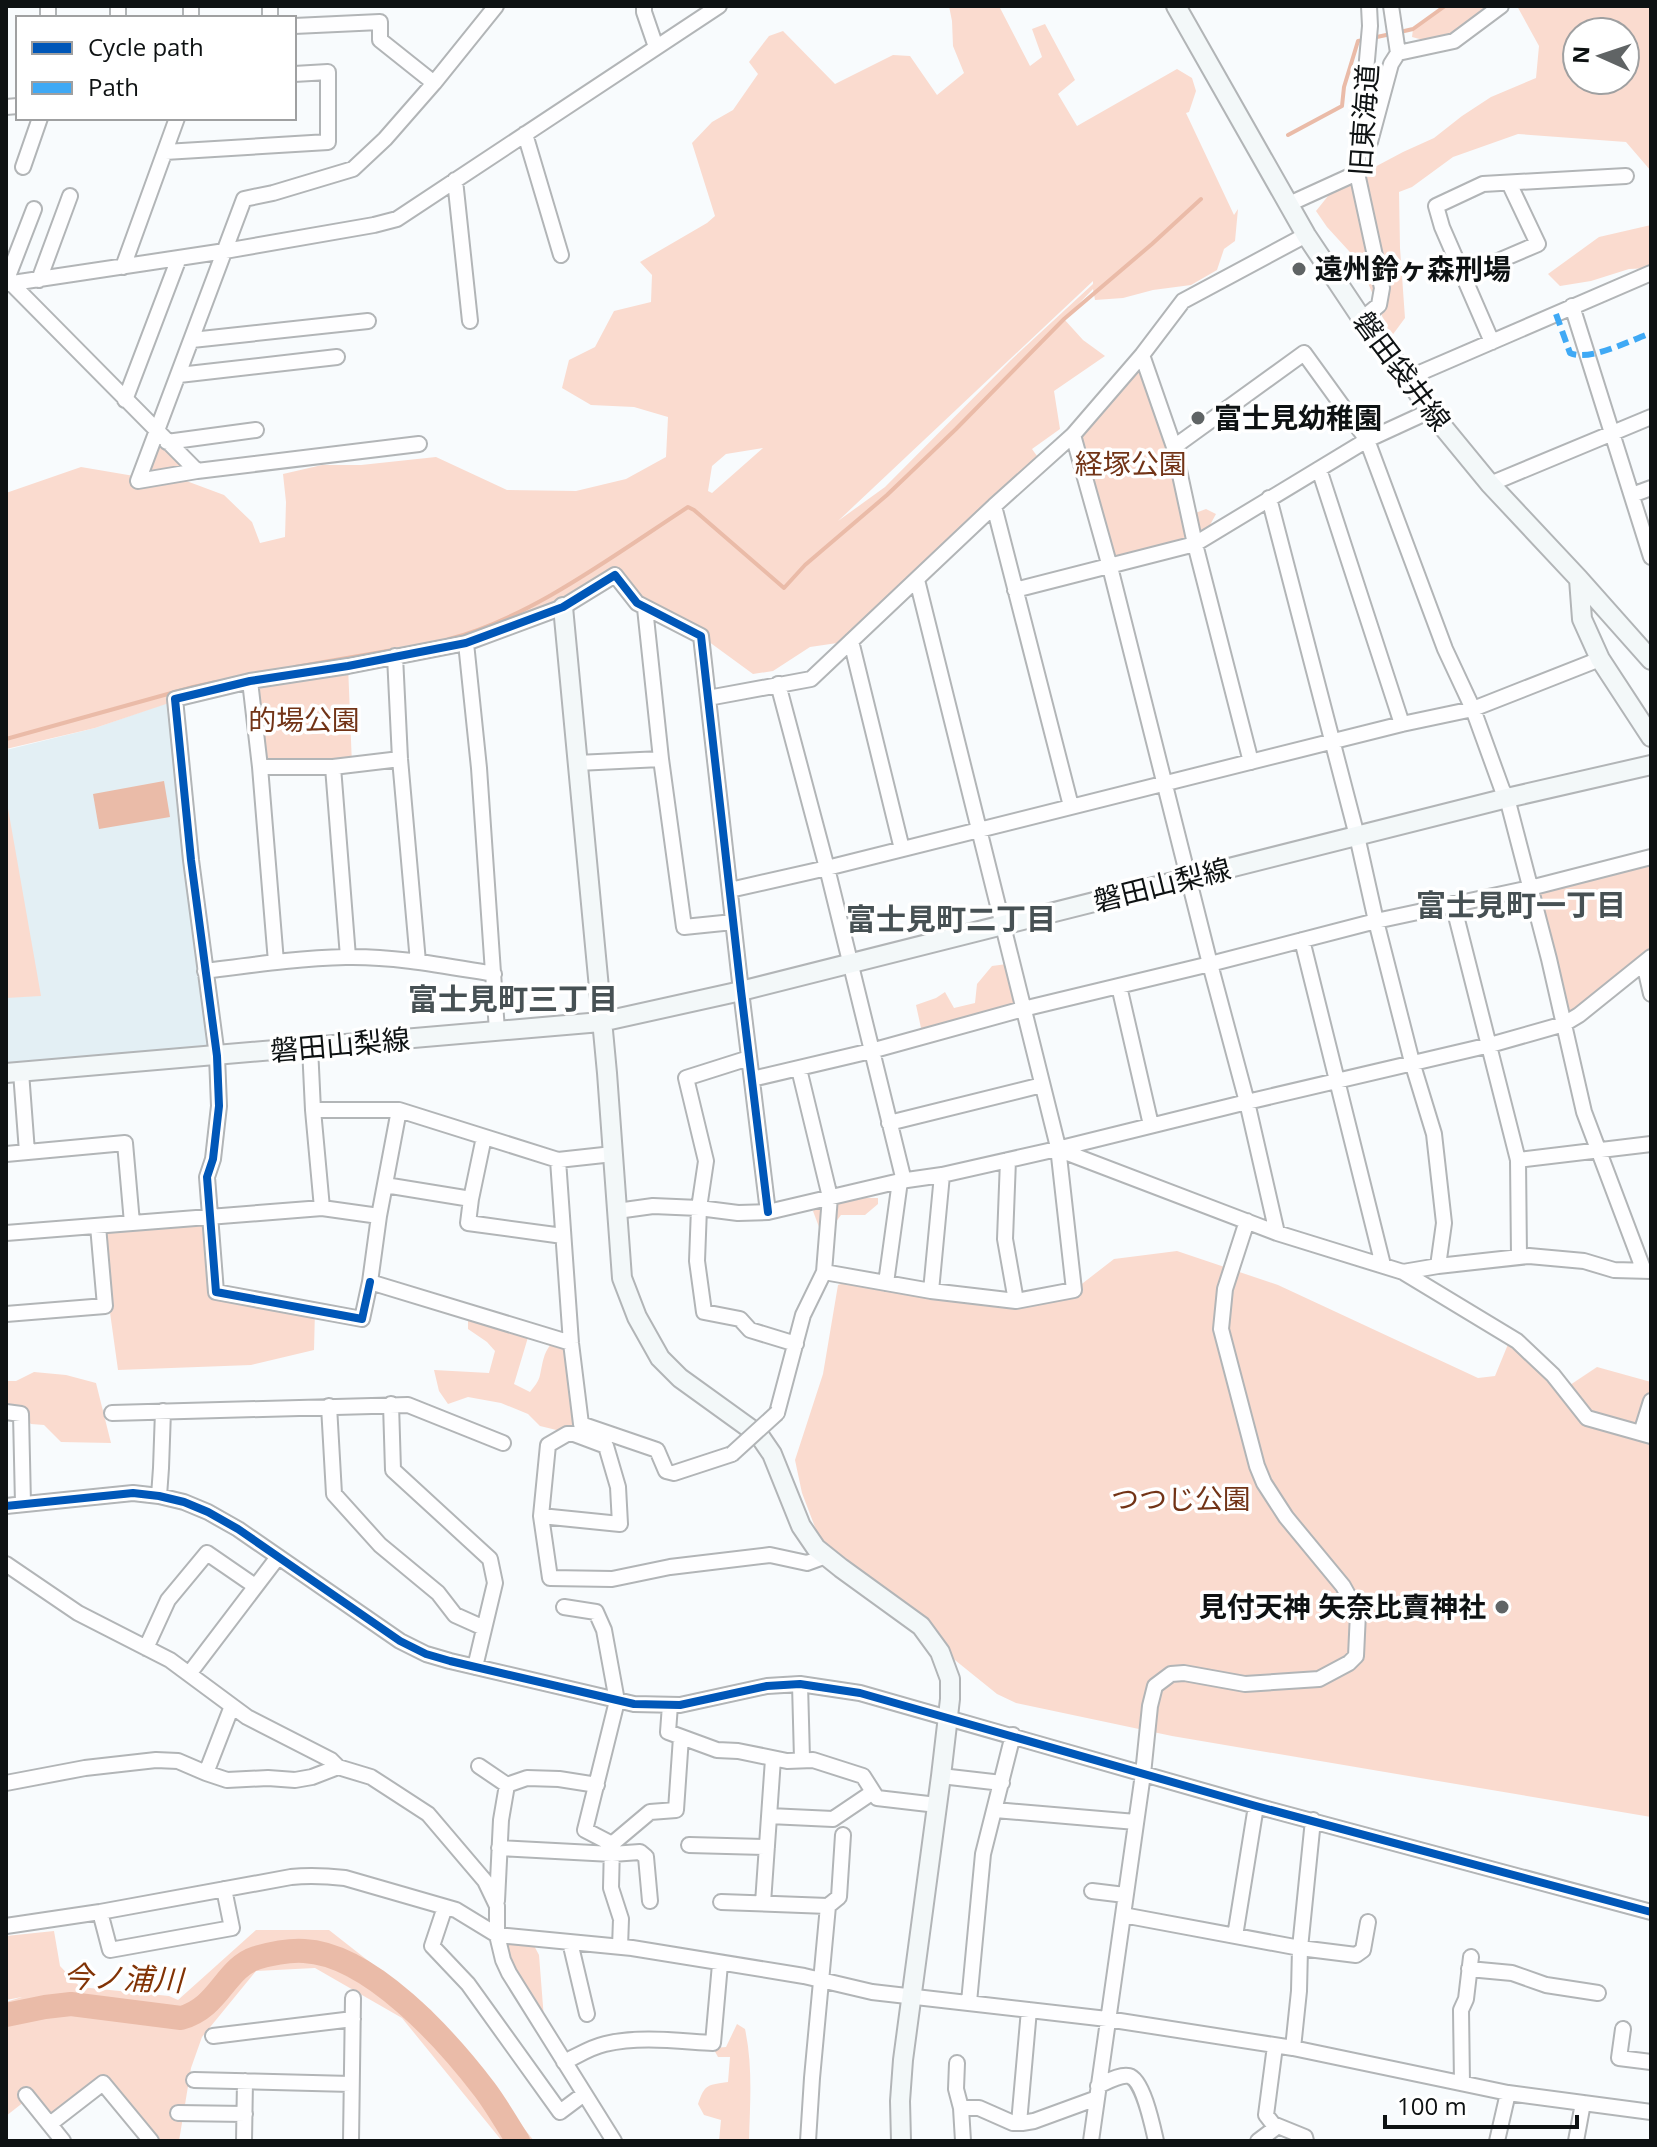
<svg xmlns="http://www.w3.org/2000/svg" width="1657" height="2147" viewBox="0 0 1657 2147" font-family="'Open Sans','Noto Sans JP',sans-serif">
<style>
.built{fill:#e3eff4}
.green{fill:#fadbcf;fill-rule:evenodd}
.water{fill:#eabba8}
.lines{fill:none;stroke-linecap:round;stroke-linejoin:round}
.stream{stroke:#eabba8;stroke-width:4}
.river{stroke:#eabba8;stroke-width:24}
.street-casing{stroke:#b2b5b7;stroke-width:18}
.secondary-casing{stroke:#b2b5b7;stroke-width:22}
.street{stroke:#fefeff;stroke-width:14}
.secondary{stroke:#f3f8f9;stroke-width:18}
.street-bridge-casing{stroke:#b2b5b7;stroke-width:18;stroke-linecap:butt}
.street-bridge{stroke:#fefeff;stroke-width:14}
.quiet{stroke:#3fa9f5;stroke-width:6;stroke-dasharray:12 6;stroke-linecap:butt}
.cycleway-casing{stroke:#fff;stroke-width:13}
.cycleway{stroke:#0057b8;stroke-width:8}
.poi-dot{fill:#606465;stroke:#fff;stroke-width:3}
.labels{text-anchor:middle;stroke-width:7;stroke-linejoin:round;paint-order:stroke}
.street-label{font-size:28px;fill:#0e1213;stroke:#fff}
.poi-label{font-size:28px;font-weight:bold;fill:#0e1213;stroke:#fff;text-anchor:start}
.park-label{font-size:28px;fill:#723417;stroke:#fff}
.neighbourhood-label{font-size:30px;font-weight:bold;fill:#475154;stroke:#fff}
.water-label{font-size:30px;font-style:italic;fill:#823305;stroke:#fff}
</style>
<rect width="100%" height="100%" fill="#f8fbfd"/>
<!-- built -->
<path class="built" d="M167 703 191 860 217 1056 6 1073V750L95 728Z"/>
<!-- green -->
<path class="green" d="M949 6H999L1030 66 1042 57 1032 29 1045 24 1075 80 1058 94 1077 126 1177 69 1192 78 1196 91 1189 112 1186 113 1234 215 1238 209 1235 241 1224 249 1217 270 1191 285 1153 290 1123 298 1095 300 1093 289 1064 319 1083 340 1105 356 1054 391 1060 429 1032 449 1042 463 851 641 810 647 773 671 753 674 701 636 638 603 615 575 574 600 466 643 348 665 352 765 260 767 246 677 95 728 6 749V493L81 467 140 477 157 433 191 472 173 476 224 495 252 522 260 543 285 537 286 502 283 474 322 465H361L436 457 507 490 576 491 626 479 666 457 668 417 634 407 591 405 562 388 569 360 595 347 614 311 651 302 652 275 640 262 707 223 715 216 692 143 712 122 733 110 758 74 749 62 769 36 783 31 835 84 893 55 910 56 937 95 964 73 953 46 952 21ZM1093 281V284L1011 360 885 487 838 521ZM763 448 712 493 708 491 712 466 726 454Z
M1443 6H1498C1489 10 1481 13 1473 18 1451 33 1440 46 1412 37L1413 29Z
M1517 6H1651V171L1626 142 1518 134 1453 157 1412 187 1399 192 1400 248 1405 318 1391 337 1359 262 1327 227 1316 211 1340 181 1371 169 1403 152 1434 138 1462 116 1491 97 1536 78 1539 46ZM1577 32H1625V80H1577Z
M1651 225V268L1629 269 1591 281 1560 286 1548 274 1599 237Z
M1141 368 1190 515 1206 509 1216 514 1210 525 1211 530 1189 540 1110 567 1080 435Z
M6 797 41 996 6 998Z
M1651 860V956L1568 1021 1530 888Z
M1007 964 1020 1010 923 1037 916 1005 936 998 945 992 954 1008 975 1003 977 984 992 966Z
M848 1198H878V1204L865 1215H841L832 1227H819L813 1211 822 1202Z
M210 1217 216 1291 315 1310 314 1350 251 1365 118 1370 98 1226Z
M1177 1251 1278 1285 1478 1378 1495 1376 1511 1337 1564 1389 1597 1367 1651 1382V1817L1172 1736 1016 1703 997 1694 826 1556 802 1493 795 1460 823 1374 838 1285 858 1278 1016 1301 1074 1290 1114 1259Z
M475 1318 529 1334 514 1384 530 1392C534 1387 539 1381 540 1375 543 1362 543 1354 551 1344L571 1343 577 1435 540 1426 528 1414 501 1403 468 1397 448 1404 439 1391 434 1370 489 1373 495 1351 487 1342 468 1329V1321Z
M34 1372 66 1375 96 1383 111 1443 61 1442 44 1425 31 1424 21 1414 6 1412V1381H16Z
M256 1930H329L431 2010 534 2141H502L402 2018 315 1968 256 1971 202 2037 191 2068 179 2141H149L99 2086 50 2124 21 2086 29 2098 6 2116V2002L22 1997 6 2000V1936L54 1931 60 1966 80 1987 169 1996 178 2000Z
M530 1938 539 1955 544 2019 540 2023 499 1941Z
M737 2024 745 2029C753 2066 750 2103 749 2141H719L721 2120 704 2115 698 2104C705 2084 707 2085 728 2082L730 2057H718L713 2048 726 2047Z"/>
<!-- water -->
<path class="water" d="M164 781 170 817 99 829 93 794Z"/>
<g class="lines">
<!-- stream -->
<path class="stream" d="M1400 32 1413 29 1445 6
M1372 38 1391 34
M1288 135 1342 106 1344 87 1358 41 1364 40
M449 639C531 618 617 553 688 507L694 510 784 588 805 565 887 495 956 429 1064 319 1152 244 1201 199
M295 667 393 650
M6 739 193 687 216 682"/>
<!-- river -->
<path class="river" d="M6 2015 45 2007 71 2004 181 2018C219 2008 225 1968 256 1958 270 1954 289 1950 304 1951 370 1954 447 2040 485 2090 497 2106 507 2124 518 2141"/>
<!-- street casing -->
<g class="street-casing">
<path id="street" d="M644 6V12L656 47
M1391 6 1398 53
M48 18V6
M118 18V6
M191 18V6
M270 18V6
M294 26 380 22V40L434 83
M6 107 18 106
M525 134 561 255
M1359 151 1370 142 1391 64 1398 53 1454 41 1501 6
M165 152 328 142V72L294 74
M23 167 40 118
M455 180 470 321
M1289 204 1357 173
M123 267 177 118
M1463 276 1538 244 1509 183
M6 278 197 471 419 444
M7 279 34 209
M39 280 70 196
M6 284 225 251 374 225 397 219 719 6
M1572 306 1651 557
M1362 319 1379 305 1382 288 1357 173 1370 26 1369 6
M192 340 368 321
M1492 342 1442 227 1436 206 1483 184 1626 176
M1142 355 1174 447 1195 544 1251 762
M179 375 337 357
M1408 378 1651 273
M125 400 179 258
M1073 435 1110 567 1210 964 1247 1102 1277 1233
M167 442 256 430
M1174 447 1304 353 1367 440 1445 649 1473 709 1502 789 1507 798 1549 959 1584 1112 1644 1271
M1319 469 1402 724
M197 471 138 481 244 199 273 193 353 169 385 139 434 83 496 6
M1490 484 1651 417
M1632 495 1651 488
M1269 498 1357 836 1376 921 1412 1062 1434 1134 1444 1223 1438 1266
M994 506 1071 806
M1015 590 1195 544 1367 440 1430 411
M851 641 902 849
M466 643 479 768 497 1031
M395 656 400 759 418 962
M250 681 260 767 276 962
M778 684 827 868 904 1181
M708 698 811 679 994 506 1073 435 1142 355 1183 301 1306 235
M661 759 684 927 733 922
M577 763 661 759 645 608
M260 767H333L400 759
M333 767 348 957
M730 890 827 868 1402 724 1473 709 1600 659
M1453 904 1518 1160 1519 1257
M1302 940 1383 1265
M1644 963 1651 994
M205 971C252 965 299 958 346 957 395 956 445 966 494 974
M1119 986 1151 1125
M310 1047 313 1110H399L558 1160 613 1154
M749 1058 686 1078 706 1161 699 1208 697 1261 704 1312 740 1319 750 1330 796 1344
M21 1072 27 1152
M752 1079 871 1051 1023 1009 1210 964 1376 921 1530 888 1651 857
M313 1110 322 1208
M399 1110 379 1216 370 1282 571 1343
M889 1123 1042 1085
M1057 1149 1277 1233 1403 1272 1517 1341 1553 1375 1587 1418 1651 1436
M6 1154 125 1143 132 1223
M558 1160 571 1343 581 1424 657 1450 666 1471 674 1473 732 1454
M1008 1160 1005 1239 1016 1301
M1518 1160 1651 1144
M385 1185 471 1199 484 1137
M471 1199 468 1223 563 1236
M617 1211 653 1206 699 1208 738 1213 768 1212 900 1181 942 1175 1057 1149 1247 1102 1490 1045 1564 1024 1579 1015 1651 957
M6 1233 322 1208 379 1216
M824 1272 931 1291 1016 1301 1074 1290 1058 1147 917 580
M1403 1272 1438 1266 1529 1256 1584 1261 1614 1270 1651 1271
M370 1282 362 1319 216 1292 207 1177 213 1159 219 1106 217 1056 191 860 175 699 250 681 348 666 466 643 563 607 615 575 637 603 701 636 741 991 768 1212
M886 1283 900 1181
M931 1291 942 1175
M6 1314 105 1306 98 1226
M391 1404 393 1470 490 1559 495 1583 475 1667
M329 1406 334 1494 380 1545 438 1593 455 1615 484 1628
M6 1412 21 1414 23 1504
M112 1413 408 1405 503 1443
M777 1413 803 1315 824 1272 830 1197 799 1069
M1641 1433 1651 1401
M159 1496 161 1468 163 1411
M6 1506 133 1493 159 1496 184 1502 208 1512 238 1529 400 1641 426 1654 450 1661 634 1704 680 1705 767 1686 800 1684 860 1693 1256 1806 1651 1912
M541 1516 620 1524 618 1487 606 1446 574 1434H567L548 1445 541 1516 550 1578 612 1579 670 1567 770 1555 807 1563 826 1556
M6 1564 78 1613 170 1660 247 1717 331 1760 338 1767 371 1777 428 1814 485 1881 497 1906V1935L503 1960 509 1973 614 2141
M564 1607 596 1612 604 1630 617 1701 585 1830 612 1844
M146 1648 168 1600 207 1553 255 1586
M189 1674 278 1557
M800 1684 802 1759
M670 1705 668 1732 717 1750 738 1751 787 1761 813 1760 863 1776 877 1798 937 1805
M479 1766 507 1785
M206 1773 227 1780 268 1778 295 1780 312 1777 338 1767
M941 1776 1002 1783
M6 1783 85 1768 156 1760 178 1761 206 1773 232 1706
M995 1810 1136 1822
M769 1816 833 1819 873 1792
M689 1845 767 1847
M499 1848 612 1854 640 1852 646 1857 650 1901
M1092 1891 1125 1895
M497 1901 501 1820 507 1785 527 1778 559 1779 597 1785
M721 1902 828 1906 812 2078 808 2141
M763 1903 773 1759
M828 1906 839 1897 843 1835
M445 1907 432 1946 468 1984 560 2112 584 2094
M100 1912 110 1950 232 1928 224 1889
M1123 1915 1300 1948 1356 1955 1363 1950 1368 1922
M6 1926 100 1912 291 1877C310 1875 327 1876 345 1878L456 1910 497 1935 632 1948 804 1976 872 1992 1107 2019 1293 2048 1508 2093 1651 2112
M1235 1936 1256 1806
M570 1942 587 2014
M620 1947 621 1919 611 1888 612 1844 650 1812 676 1810 681 1737
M1469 1969 1512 1973 1546 1985 1598 1993
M969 2002 983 1854 1013 1735
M1623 2029 1619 2058 1651 2062
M213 2036 353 2019
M1275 2046 1266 2115 1273 2124 1305 2137 1306 2141
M1293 2048 1299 1991 1300 1948 1313 1820
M564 2062C577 2056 591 2047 605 2044 640 2036 677 2041 713 2043L720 1964
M957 2063 956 2089 961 2108 963 2141
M194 2080 351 2084
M1462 2083 1461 2010 1466 1999 1471 1957
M1098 2086C1107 2082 1120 2074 1129 2076 1143 2079 1153 2128 1156 2141
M26 2095 63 2141
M961 2108H979L1013 2123H1022L1034 2121 1097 2098
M178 2113 245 2114
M1019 2123 1029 2010
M50 2124 103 2083 151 2141
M244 2141 245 2081
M351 2141 353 1998
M1091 2141 1143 1774 1150 1706 1155 1686 1171 1674 1184 1673 1245 1684 1319 1679 1349 1663 1356 1656 1358 1613 1343 1586 1286 1517 1264 1483 1257 1466 1221 1329 1225 1289 1247 1221
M1258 2141 1278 2126
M1497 2141 1508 2093
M1576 2141 1583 2103"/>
</g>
<!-- secondary casing -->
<g class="secondary-casing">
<path id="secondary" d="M1176 6 1306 235 1362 319 1408 378 1430 411 1490 484 1579 579 1651 660
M1579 579 1582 619 1600 659 1651 737
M563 607 607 1073 622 1278 637 1317 660 1358 680 1378 759 1435 772 1454 801 1526 816 1548 841 1568 921 1626 940 1652 950 1679V1699L941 1776 903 2060 900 2101 901 2141
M6 1073 601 1022 741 991 1507 798 1651 765"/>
</g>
<!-- street -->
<use href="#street" class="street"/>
<!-- secondary -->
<use href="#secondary" class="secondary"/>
<!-- street-bridge casing -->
<g class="street-bridge-casing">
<path id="street-bridge" d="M732 1454 777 1413"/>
</g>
<!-- street-bridge -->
<use href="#street-bridge" class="street-bridge"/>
<!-- quiet -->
<path class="quiet" d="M1556 314 1570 353C1589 362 1631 340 1651 333"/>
<!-- cycleway casing -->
<g class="cycleway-casing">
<path id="cycleway" d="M370 1282 362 1319 216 1292 207 1177 213 1159 219 1106 217 1056 191 860 175 699 250 681 348 666 466 643 563 607 615 575 637 603 701 636 741 991 768 1212
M6 1506 133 1493 159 1496 184 1502 208 1512 238 1529 400 1641 426 1654 450 1661 634 1704 680 1705 767 1686 800 1684 860 1693 1256 1806 1651 1912"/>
</g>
<!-- cycleway -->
<use href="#cycleway" class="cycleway"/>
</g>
<!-- markers -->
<g class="poi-dot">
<circle cx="1299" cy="269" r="8"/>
<circle cx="1198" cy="418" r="8"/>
<circle cx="1502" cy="1607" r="8"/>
</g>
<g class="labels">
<!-- street labels -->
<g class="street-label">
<text transform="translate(1364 120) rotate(-86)" y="10">旧東海道</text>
<text transform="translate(1402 371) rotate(53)" y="10">磐田袋井線</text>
<text transform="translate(1162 885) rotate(-14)" y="10">磐田山梨線</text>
<text transform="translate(340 1045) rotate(-5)" y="10">磐田山梨線</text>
</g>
<!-- poi labels -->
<g class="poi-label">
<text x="1315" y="279">遠州鈴ヶ森刑場</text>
<text x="1214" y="428">富士見幼稚園</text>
<text x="1486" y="1617" text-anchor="end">見付天神 矢奈比賣神社</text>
</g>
<!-- park labels -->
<g class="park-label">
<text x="1131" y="474">経塚公園</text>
<text x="304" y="730">的場公園</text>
<text x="1181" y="1509">つつじ公園</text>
</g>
<!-- neighbourhood labels -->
<g class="neighbourhood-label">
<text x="1521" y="916">富士見町一丁目</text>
<text x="951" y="930">富士見町二丁目</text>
<text x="513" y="1010">富士見町三丁目</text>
</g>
<!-- water labels -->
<g class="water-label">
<text transform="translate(123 1979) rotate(2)" y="10">今ノ浦川</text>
</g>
</g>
<!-- border -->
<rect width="1657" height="2147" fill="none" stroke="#0e1213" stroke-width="16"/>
<!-- legend -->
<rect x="16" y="16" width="280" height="104" fill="#ffffff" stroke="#9fa0a1" stroke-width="2"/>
<rect x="32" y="42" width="40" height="12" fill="#0057b8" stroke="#9fa0a1" stroke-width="2"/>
<text x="88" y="56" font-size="24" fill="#0e1213">Cycle path</text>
<rect x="32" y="82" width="40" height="12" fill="#3fa9f5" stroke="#9fa0a1" stroke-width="2"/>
<text x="88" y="96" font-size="24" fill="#0e1213">Path</text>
<!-- north arrow -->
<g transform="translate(1601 56) rotate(273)"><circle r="38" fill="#ffffff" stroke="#9fa0a1" stroke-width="2"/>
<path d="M0-6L14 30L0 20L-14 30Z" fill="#606465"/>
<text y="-12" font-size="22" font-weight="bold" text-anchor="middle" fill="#0e1213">N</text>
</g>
<!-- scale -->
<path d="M1385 2115v12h192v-12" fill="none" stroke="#0e1213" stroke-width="4"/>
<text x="1397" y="2115" font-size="24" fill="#0e1213" stroke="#ffffff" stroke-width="6" paint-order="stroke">100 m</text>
</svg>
